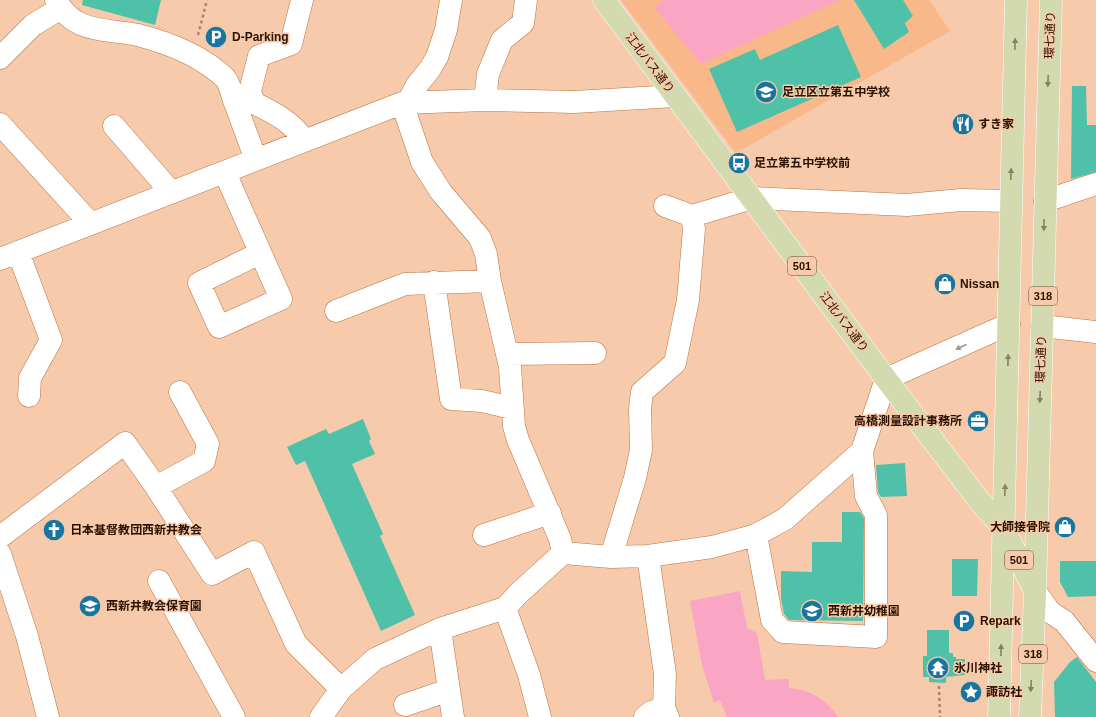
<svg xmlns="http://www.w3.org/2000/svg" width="1096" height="717" viewBox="0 0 1096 717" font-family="Arial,'Noto Sans JP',sans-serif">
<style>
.built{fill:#f8b88a}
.green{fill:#fba5c4}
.building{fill:#4fc1a8}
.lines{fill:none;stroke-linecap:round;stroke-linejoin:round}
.minor-casing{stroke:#b97540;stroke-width:23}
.major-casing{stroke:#fff;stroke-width:23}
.path{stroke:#ab856b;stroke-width:2.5;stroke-dasharray:3 3;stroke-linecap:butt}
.minor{stroke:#fff;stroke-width:22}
.major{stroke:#d3dab0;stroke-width:22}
.oneway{fill:#878061}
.oneway2{fill:#a0948c}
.labels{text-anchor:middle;stroke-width:3;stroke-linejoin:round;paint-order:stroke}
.shield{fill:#f6caaa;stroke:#684833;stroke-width:1}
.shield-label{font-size:11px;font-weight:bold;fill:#2b1100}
.street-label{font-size:12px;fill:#2b1100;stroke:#f6caaa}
.poi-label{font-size:12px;font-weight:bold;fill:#2b1100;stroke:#f6caaa;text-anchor:start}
</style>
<rect width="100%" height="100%" fill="#f6caaa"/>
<!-- built -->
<path class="built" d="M621 0H929L950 31 736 153Z"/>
<!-- green -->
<path class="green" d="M663 0H840L701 64 654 7Z
M740 591 747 628 757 633 765 680 788 679 789 688C810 690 827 699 838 717H727L720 700 714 703 702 665 690 601Z"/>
<!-- building -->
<path class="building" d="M83 0H161L155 25 82 5Z
M854 0H903L913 16 905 23 909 32 884 49Z
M838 25 861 77 737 132 709 69 755 49 760 60Z
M1072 86H1086L1087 125H1096V172L1071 179Z
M363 419 371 439 369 441 375 454 352 464 383 534 380 536 415 615 381 631 305 461 296 465 287 447 326 429 329 434Z
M905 463 907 496 881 497 878 492 876 465Z
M842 512H860L864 518 863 621 789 620 784 614 781 599V571L812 572V542H842Z
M952 559H978L977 596H952Z
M1060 561H1096V596L1068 597 1060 582Z
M927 630H949V653H953V657H956V659H965V675L946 677V683L929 682V677H923V656H927Z
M1077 657 1096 682V717H1055L1054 682 1070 662Z"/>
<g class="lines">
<!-- minor casing -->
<g class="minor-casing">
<path id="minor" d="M56 0C75 35 106 28 138 35 169 43 202 56 225 78 230 83 232 96 235 103 242 122 249 141 256 160
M302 0 291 44 259 56 250 91 254 103C274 113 291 121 304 140
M0 58 33 25 61 8
M485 100 488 74 502 40 523 23 526 0
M408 102 417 85 430 69 437 57 446 30 451 0
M402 103 422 162 441 192 480 238 486 254 490 281 510 367 514 426 518 440 560 539 563 553
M0 124 90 223
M114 126 171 192
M225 173 281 299 219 327 199 283 260 253
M1045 201 1096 184
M692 216 752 198 907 205 961 200 1011 201
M18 252 51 340 30 378 29 396
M0 259 402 103 485 100 574 102 675 96
M434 282 451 399 482 401 512 408
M336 311 405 284 490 281
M1042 326 1096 332
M507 354 595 353
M156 487 204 461 208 444 180 392
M484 535 550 513
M756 535 772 620 783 632 876 637V515L866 496 862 451
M0 537 125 443 156 487 212 574 254 552 296 644 341 689
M0 554 27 636 48 717
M648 556 665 674 664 708 668 717
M611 557 635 478 641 450 640 409 642 392 675 363 688 300 694 229 692 216 665 206
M159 581 234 717
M1035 591 1050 612 1064 621 1096 661
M505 608 529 675 540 717
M440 629 453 717
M405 705 449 690
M321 717 341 689 375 659 440 629 505 608 519 593 563 553 611 557 648 556 712 547 756 535 785 519 862 451 886 379 1009 324
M645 717 651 712 664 708"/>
</g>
<!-- major casing -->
<g class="major-casing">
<path id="major" d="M604 0 886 379 981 503 1004 529 1035 591
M999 717 1016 0
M1030 717 1035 591 1051 0"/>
</g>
<!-- path -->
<path class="path" d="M198 35 207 0
M939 686 940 717"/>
<!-- minor -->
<use href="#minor" class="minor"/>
<!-- major -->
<use href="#major" class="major"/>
</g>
<!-- one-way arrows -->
<defs><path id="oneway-solid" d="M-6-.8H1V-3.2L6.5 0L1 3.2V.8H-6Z"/></defs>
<g class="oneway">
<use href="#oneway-solid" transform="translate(1015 44) rotate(-88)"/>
<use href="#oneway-solid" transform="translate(1048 81) rotate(92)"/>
<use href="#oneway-solid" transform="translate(1011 174) rotate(-88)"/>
<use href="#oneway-solid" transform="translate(1044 225) rotate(91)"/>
<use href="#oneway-solid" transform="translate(1008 360) rotate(-89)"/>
<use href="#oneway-solid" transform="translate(1040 397) rotate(92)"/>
<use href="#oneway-solid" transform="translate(1005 490) rotate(-88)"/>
<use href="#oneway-solid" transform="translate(1001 650) rotate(-89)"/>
<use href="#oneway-solid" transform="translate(1031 686) rotate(93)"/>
</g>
<use class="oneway2" href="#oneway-solid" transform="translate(961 347) rotate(155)"/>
<!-- icons -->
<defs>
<g id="parking-disc" transform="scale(1.15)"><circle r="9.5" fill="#1775a2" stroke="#f6caaa"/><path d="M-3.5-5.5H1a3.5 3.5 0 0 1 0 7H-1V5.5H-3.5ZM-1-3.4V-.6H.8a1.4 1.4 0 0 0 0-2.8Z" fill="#fff"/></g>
<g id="school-disc" transform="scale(1.15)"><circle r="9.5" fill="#1775a2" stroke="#f6caaa"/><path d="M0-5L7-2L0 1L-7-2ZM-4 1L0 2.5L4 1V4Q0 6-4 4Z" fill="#fff"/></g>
<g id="restaurant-disc" transform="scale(1.15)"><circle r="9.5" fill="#1775a2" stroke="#f6caaa"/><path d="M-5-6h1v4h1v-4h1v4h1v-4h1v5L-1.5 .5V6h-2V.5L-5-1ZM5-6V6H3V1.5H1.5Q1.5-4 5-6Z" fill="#fff"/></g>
<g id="bus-disc" transform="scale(1.15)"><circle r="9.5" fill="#1775a2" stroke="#f6caaa"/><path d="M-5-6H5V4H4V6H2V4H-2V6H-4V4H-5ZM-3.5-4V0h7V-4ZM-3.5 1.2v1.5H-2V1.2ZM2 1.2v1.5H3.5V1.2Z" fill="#fff"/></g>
<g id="shop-disc" transform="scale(1.15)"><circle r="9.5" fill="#1775a2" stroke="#f6caaa"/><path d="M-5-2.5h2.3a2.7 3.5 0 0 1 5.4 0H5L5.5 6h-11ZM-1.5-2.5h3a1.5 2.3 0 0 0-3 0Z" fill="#fff"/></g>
<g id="office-disc" transform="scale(1.15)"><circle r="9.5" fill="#1775a2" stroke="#f6caaa"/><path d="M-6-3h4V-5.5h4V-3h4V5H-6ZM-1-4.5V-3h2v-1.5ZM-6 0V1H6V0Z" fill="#fff"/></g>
<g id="church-disc" transform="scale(1.15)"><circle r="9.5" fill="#1775a2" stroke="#f6caaa"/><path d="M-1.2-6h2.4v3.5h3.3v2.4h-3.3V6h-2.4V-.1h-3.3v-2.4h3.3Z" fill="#fff"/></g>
<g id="temple-disc" transform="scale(1.15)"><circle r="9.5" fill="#1775a2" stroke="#f6caaa"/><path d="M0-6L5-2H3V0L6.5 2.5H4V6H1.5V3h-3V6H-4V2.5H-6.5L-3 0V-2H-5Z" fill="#fff"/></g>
<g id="sight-disc" transform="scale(1.15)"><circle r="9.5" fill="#1775a2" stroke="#f6caaa"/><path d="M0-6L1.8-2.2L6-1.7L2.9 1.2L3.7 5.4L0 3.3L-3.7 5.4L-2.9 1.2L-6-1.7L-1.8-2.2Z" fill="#fff"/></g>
</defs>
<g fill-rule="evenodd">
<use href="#parking-disc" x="216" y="37"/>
<use href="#school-disc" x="766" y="92"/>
<use href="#restaurant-disc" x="963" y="124"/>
<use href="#bus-disc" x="739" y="163"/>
<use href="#shop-disc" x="945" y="284"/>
<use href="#office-disc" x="978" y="421"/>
<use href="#shop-disc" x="1065" y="527"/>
<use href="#church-disc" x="54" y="530"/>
<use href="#school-disc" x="90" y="606"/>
<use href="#school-disc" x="812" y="611"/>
<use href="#parking-disc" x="964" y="621"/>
<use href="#temple-disc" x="938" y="668"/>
<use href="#sight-disc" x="971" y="692"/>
</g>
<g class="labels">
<!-- shield labels -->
<g class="shield">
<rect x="788" y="257" width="28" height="18" rx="3"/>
<rect x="1029" y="287" width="28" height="18" rx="3"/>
<rect x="1005" y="551" width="28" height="18" rx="3"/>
<rect x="1019" y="645" width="28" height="18" rx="3"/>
</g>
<g class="shield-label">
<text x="802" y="270">501</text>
<text x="1043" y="300">318</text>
<text x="1019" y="564">501</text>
<text x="1033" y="658">318</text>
</g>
<!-- street labels -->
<g class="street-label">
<text transform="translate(1050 35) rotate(-88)" y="4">環七通り</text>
<text transform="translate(650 63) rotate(53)" y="4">江北バス通り</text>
<text transform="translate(844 322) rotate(53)" y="4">江北バス通り</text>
<text transform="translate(1041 359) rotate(-88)" y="4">環七通り</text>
</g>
<!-- poi labels -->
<g class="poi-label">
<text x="232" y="41">D-Parking</text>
<text x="782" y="96">足立区立第五中学校</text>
<text x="978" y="128">すき家</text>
<text x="754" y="167">足立第五中学校前</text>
<text x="960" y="288">Nissan</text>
<text x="962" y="425" text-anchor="end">高橋測量設計事務所</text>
<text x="1050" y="531" text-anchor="end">大師接骨院</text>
<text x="70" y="534">日本基督教団西新井教会</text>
<text x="106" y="610">西新井教会保育園</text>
<text x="828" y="615">西新井幼稚園</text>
<text x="980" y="625">Repark</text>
<text x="954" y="672">氷川神社</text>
<text x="986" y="696">諏訪社</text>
</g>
</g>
</svg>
